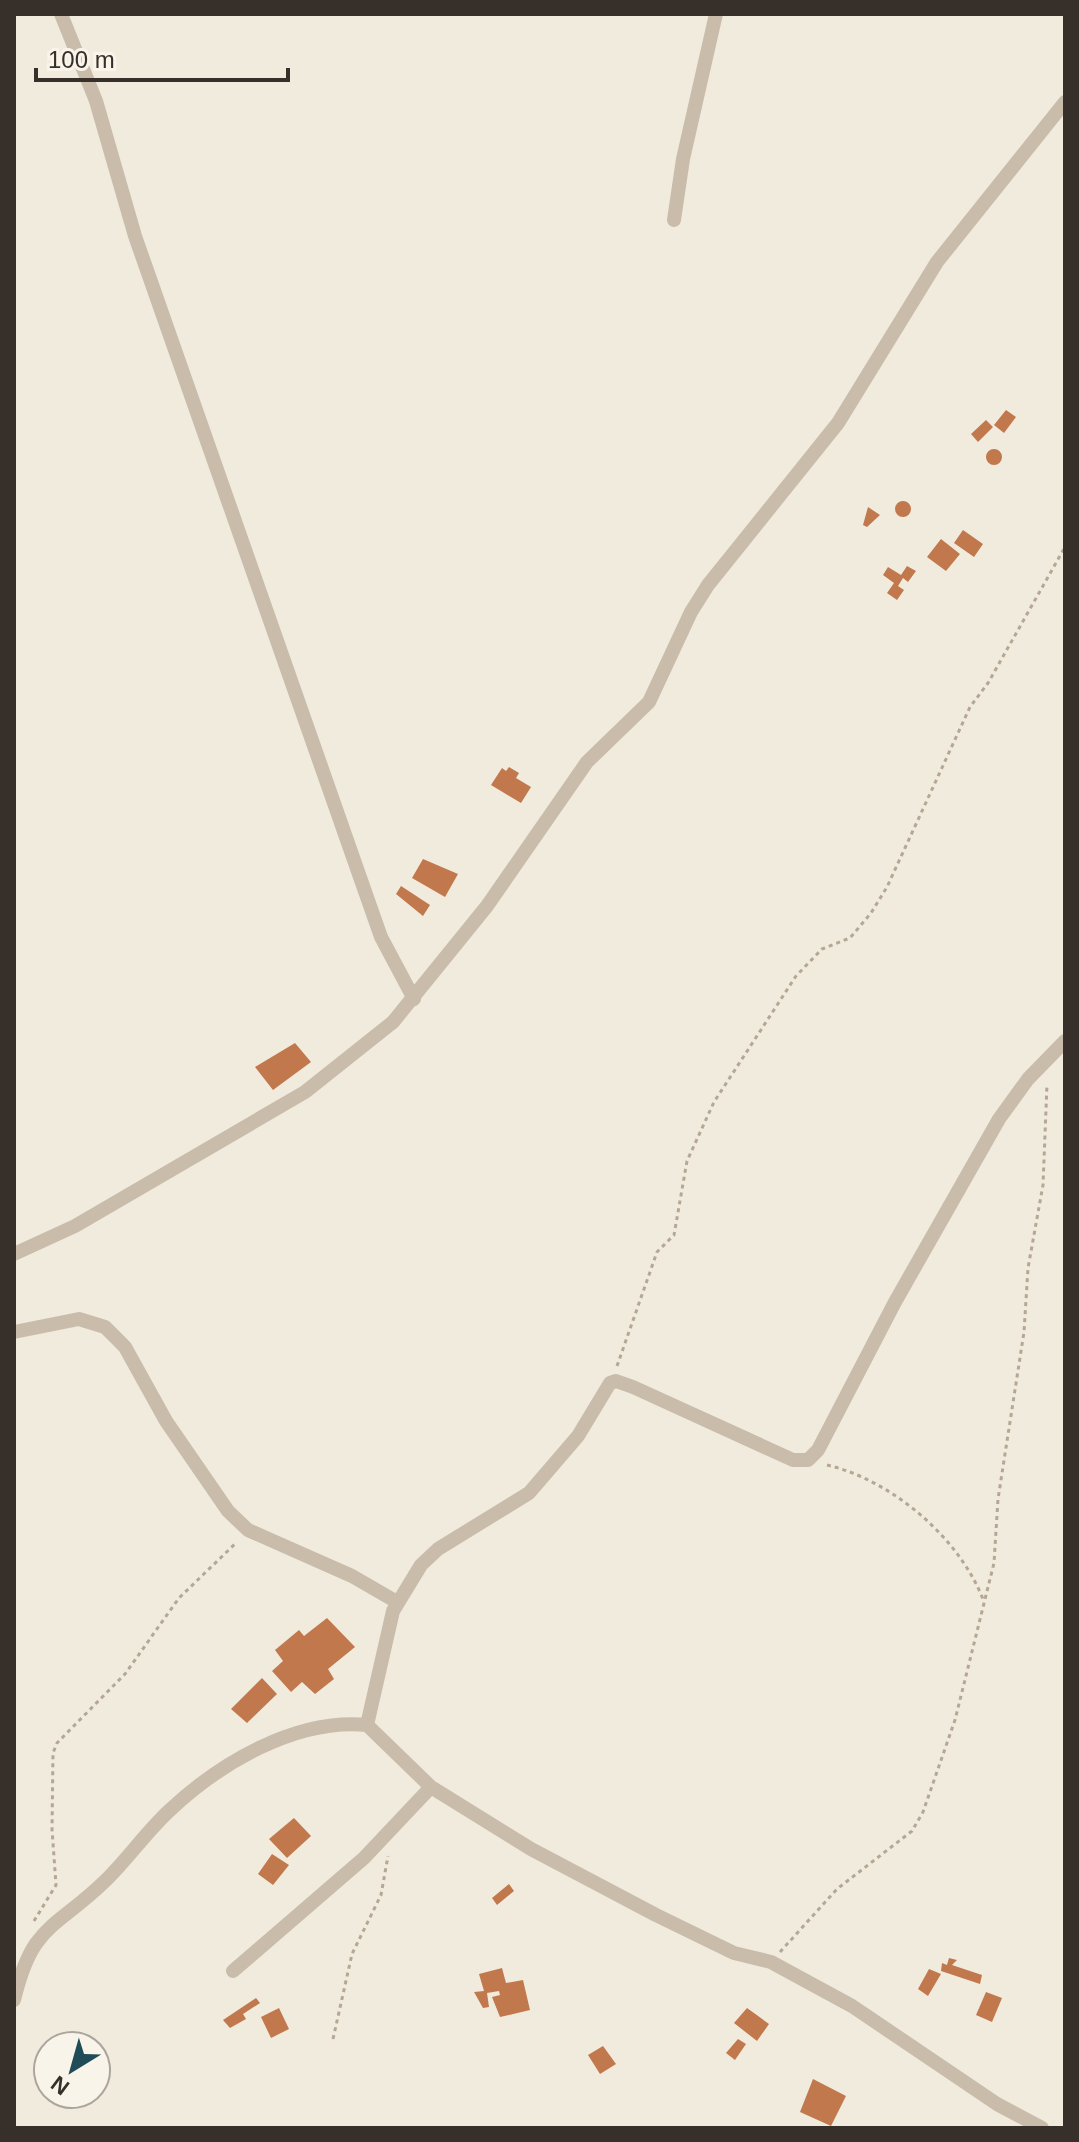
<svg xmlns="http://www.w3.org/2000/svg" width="1079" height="2142" viewBox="0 0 1079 2142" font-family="Helvetica,sans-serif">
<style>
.building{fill:#c1784d}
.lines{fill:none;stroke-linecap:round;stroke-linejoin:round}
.path{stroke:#b5a794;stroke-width:3;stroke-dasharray:4 4;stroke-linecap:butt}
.street{stroke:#c9bcaa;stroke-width:14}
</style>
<rect width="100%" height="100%" fill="#f1ebde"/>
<!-- building -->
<path class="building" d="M1006 410 1016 417 1004 433 994 425Z
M986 420 993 427 978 442 971 434Z
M986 457a8 8 0 1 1 16 0a8 8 0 1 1-16 0Z
M895 509a8 8 0 1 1 16 0a8 8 0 1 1-16 0Z
M868 507 880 515 867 527 863 525Z
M963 530 983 544 974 557 954 543Z
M941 539 960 554 946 571 927 557Z
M907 566 916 571 908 582 903 578 898 586 904 590 897 600 887 593 894 583 883 575 888 567 901 575Z
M509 767 519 773 516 778 531 787 521 803 491 785 502 768 506 771Z
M423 859 458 874 445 897 412 878Z
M401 886 430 905 423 916 396 894Z
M295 1043 311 1062 273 1090 255 1067Z
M327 1618 355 1647 328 1669 334 1679 315 1694 302 1682 291 1692 272 1671 283 1661 275 1650 299 1630 304 1636Z
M262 1678 277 1694 247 1723 231 1709Z
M294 1818 311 1836 287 1858 269 1839Z
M272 1854 289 1865 273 1885 258 1874Z
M509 1884 514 1891 497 1905 492 1898Z
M949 1958 957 1960 952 1965 982 1975 980 1984 941 1971 942 1963 947 1965Z
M502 1968 506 1983 523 1980 530 2010 500 2017 492 1997 500 1995 499 1991 487 1993 489 2007 483 2008 474 1992 484 1991 479 1974Z
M929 1969 941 1974 928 1996 918 1989Z
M986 1992 1002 1998 992 2022 976 2015Z
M256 1998 260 2003 243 2014 246 2019 230 2028 223 2020Z
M279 2008 289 2029 271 2038 261 2017Z
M747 2008 769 2024 757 2041 734 2023Z
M738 2039 746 2044 735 2060 726 2053Z
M603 2046 616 2064 600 2074 588 2055Z
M813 2079 846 2096 831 2126 800 2112Z"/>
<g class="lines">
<!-- path -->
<path class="path" d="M617 1366 657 1252 674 1235 687 1161 714 1102 796 976 822 949 850 938 871 913 887 887 970 707 988 683 1065 547
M827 1465C892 1480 961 1539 984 1602
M34 1921 56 1885 52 1829 53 1753 57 1743 125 1674 179 1598 237 1542
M780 1952 837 1889 912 1831 923 1812 955 1720 994 1563 998 1499 1024 1332 1028 1268 1043 1185 1047 1084
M333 2039 352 1954 381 1895 388 1856"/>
<!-- street -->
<path class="street" d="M61 14 96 101 135 236 381 937 414 999
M674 220 683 159 716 14
M14 1254 75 1226 305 1092 393 1022 487 906 587 762 649 702 691 612 708 585 838 423 937 262 1065 102
M14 1332 79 1319 105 1327 125 1347 166 1421 228 1511 248 1530 352 1576 397 1602
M367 1725 393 1611 421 1565 438 1549 529 1493 578 1436 610 1383 616 1381 633 1387 793 1460H808L818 1450 895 1302 999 1119 1028 1079 1065 1041
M233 1971 364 1858 431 1787
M14 2000C32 1924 54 1930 104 1882 127 1860 146 1832 170 1810 220 1763 296 1718 367 1725L431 1787 531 1849 656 1915 734 1953 771 1962 852 2006 997 2104 1042 2128"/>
</g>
<!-- border -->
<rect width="1079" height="2142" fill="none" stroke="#372f29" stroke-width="32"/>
<!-- north arrow -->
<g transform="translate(72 2070) rotate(217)"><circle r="38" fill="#f9f4ea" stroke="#aba59d" stroke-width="2"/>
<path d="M0-6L14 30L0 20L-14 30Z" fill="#204c57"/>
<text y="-12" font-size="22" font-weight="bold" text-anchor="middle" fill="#372f29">N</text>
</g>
<!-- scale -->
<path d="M36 68v12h252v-12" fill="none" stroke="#372f29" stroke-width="4"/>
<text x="48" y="68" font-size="24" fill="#372f29" stroke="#f9f4ea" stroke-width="6" paint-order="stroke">100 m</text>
</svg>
